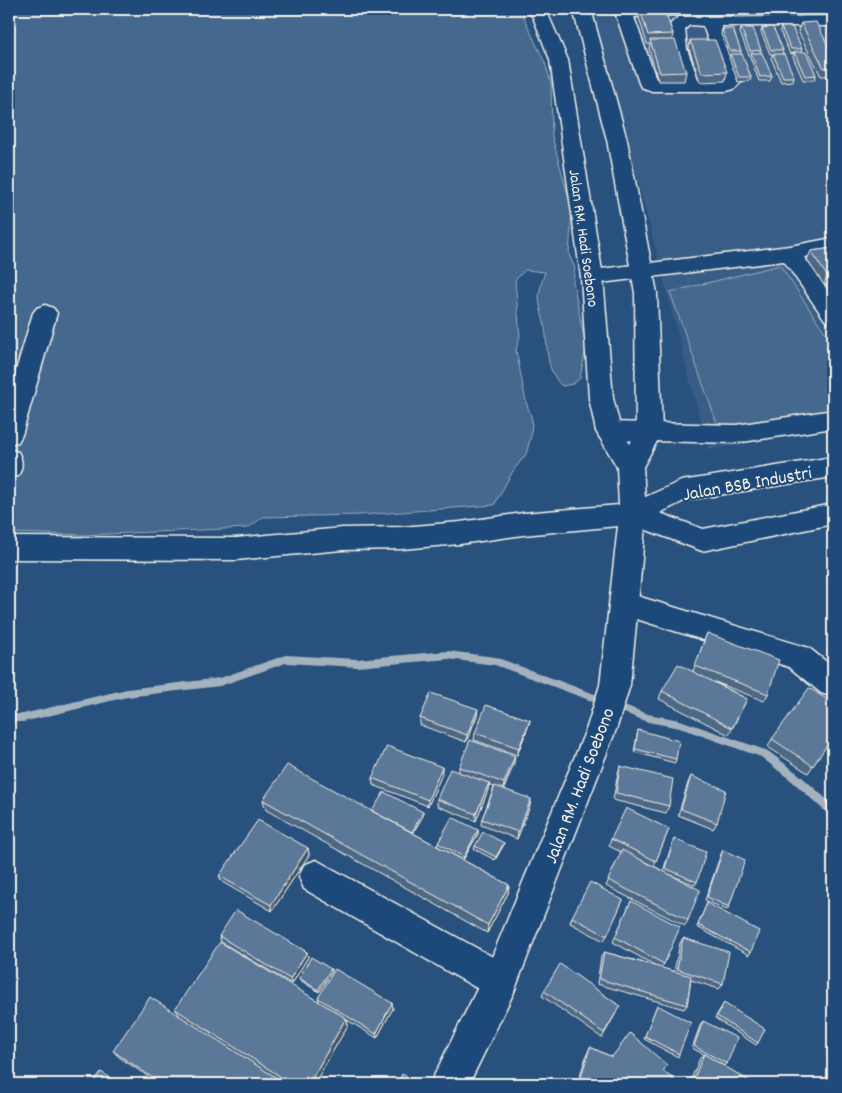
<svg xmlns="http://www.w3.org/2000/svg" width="842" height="1093" viewBox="0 0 842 1093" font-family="Dekko,sans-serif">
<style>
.built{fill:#375d86}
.green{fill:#45688e;stroke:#9cacbb}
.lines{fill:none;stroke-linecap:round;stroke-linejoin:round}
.stream{fill:#a4b2be;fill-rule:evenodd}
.minor-casing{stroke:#f4f1e8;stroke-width:3}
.major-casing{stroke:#f4f1e8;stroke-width:3}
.minor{fill:#1f4a7a;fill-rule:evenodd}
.major{fill:#1f4a7a;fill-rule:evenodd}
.wall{fill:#4e6784;stroke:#f4f1e8}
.shaded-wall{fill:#40546b;stroke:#f4f1e8}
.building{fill:#5b7899;stroke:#f4f1e8}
.labels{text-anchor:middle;stroke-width:4;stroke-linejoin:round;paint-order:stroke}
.far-street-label{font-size:16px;fill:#f4f1e8;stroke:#1f4a7a}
.street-label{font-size:19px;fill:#f4f1e8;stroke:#1f4a7a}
</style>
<rect width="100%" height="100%" fill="#28517e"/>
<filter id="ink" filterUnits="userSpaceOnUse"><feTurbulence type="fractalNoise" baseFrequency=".02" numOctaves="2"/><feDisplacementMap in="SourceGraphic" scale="10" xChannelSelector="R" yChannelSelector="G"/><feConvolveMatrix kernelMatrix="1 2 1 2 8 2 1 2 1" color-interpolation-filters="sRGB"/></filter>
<g filter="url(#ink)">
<!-- built -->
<path class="built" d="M593 9H833V428L708 450Z"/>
<!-- green -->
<path class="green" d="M9 9H523L524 18 545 63 551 83 552 136 572 210 569 255 575 268 573 281 586 348 580 378 573 384 562 386C545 369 548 349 545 327 543 318 540 308 539 299 539 290 542 281 545 272L525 270 515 280 520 336 516 350 526 402 532 419 531 436 526 454 513 471 494 505 361 515 263 517 248 528 83 535 9 533Z
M780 265 833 344V410L719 429 670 292Z"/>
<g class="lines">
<!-- stream -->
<path class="stream" d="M448 651 495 657 648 714 680 720 768 751 801 776 833 805V817L829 815 793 782 761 757 680 728 648 722 495 665 448 659 357 667 286 663 220 686 127 697 23 722H9V714H23L127 689 220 678 286 655 357 659Z"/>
<!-- minor casing -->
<g class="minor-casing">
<path id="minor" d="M624 9 687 10 684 14 678 15 634 17 656 79H680C672 61 655 30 679 17L833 16V26H721L742 81 734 89 727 91H652L641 87 639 83 616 15ZM690 25 703 26 723 79H698L687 49 685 29Z
M833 238V252L804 257 833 298V323L825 320 784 261 592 284 584 282 581 277 584 272 592 270 790 246Z
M45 305 53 308 57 313 22 435 18 442 9 444V394L33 313 37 308Z
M833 410V428L736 443 609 440 600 438 596 431 600 424 609 422 736 425Z
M9 449 18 452C23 461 23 467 18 476L9 479Z
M833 457V477L686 500 660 513 703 529 833 504V524L702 551 623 521 620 514 623 507 681 481Z
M624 592 809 648 833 667V697L821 693 789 667 614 612 610 604 614 596Z
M316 860 513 968 518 981 513 994 500 999 487 994 304 889 299 877 304 865Z"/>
</g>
<!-- major casing -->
<g class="major-casing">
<path id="major" d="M527 9H544L547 12 568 60 603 277 613 398 621 430 630 444 636 432 635 293 607 140 573 9H591L627 140 657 293 662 432 643 467 646 514 638 604 630 685 617 727 513 994 469 1084H430L487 969 587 727 600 685 618 526 523 535 460 544 402 549 342 550 236 560 9 559V537L236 538 342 528 402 527 460 522 523 513 619 505 617 467 596 431 589 398 581 277 550 60 533 17Z"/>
</g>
<!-- minor -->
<use href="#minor" class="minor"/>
<!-- major -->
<use href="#major" class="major"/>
</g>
<!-- wall -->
<path class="wall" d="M638 9H664L673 34 672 40 686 72 684 81H658L649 49 650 44H647L638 14Z
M731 9H804L802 16 734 17Z
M801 23 833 55V76H821L798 31Z
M781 27 802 49 801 52 816 75 815 80H803L793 57 794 53 790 54 780 31Z
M741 28 761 50V53L772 76 770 81H759L750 57V55H749L740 33Z
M762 28 783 50 782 54 794 77 793 81 781 82 771 58 773 54H770L761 32Z
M722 29 741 51V54L751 77 750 81 738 82 729 58 730 56H729L721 34Z
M690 40 727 72 725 81 700 82 689 49Z
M833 248V285V284L824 285 807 260 811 251Z
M833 312V333L828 324Z
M707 633 768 694 764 701 715 682 747 699 729 735 659 699 662 691 693 671Z
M477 716 466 742 420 725V718Z
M530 720 528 727 517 755 474 740 475 733Z
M638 730 676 759 675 763 634 752Z
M833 736 808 773 768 747 772 739Z
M514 763 504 789 530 806 517 839 481 825 482 819 494 787 488 785V790L476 821 437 806V799L459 772V767Z
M620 766 669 806 666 813 613 800 618 773Z
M442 774 428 806 373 785 372 778Z
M691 776 717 823 713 829 678 815 688 783Z
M263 800 423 816 413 833 509 885 508 893 487 933 266 810Z
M669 829 654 866 663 871 674 839 697 882 695 885 666 873 688 920 685 926 606 886 621 852 609 846 611 839Z
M478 830V834L463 860 437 846 438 843Z
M504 843 503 846 495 860 474 849 475 846Z
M308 848 309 855 272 911 222 882 219 876Z
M723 850 729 907 727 910 705 900 721 854Z
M623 900 604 941 570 923 572 917Z
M631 901 664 964 661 968 674 972 680 943 683 938 723 984 719 989 691 980 687 1005 684 1009 597 984 601 957 604 952 656 966 613 942Z
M707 903 751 952 749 955 697 927Z
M219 936 307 952 308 957 292 984 221 942Z
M332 971 319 992 300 980 299 978Z
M544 991 620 1006 602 1038 542 996Z
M318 998 393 1008 377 1038 347 1020 348 1025 314 1084H159L119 1057 113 1051 180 1016 175 1009 319 1002Z
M724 1003 758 1043 756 1045 715 1018Z
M657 1005 679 1054 678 1057 644 1039Z
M703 1021 727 1064 725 1066 692 1048 701 1023Z
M590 1047 612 1057 663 1071 679 1084H577L587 1054Z
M704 1054 752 1084H689L700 1058Z"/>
<!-- shaded-wall -->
<path class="shaded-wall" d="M827 276H833V284L824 285Z
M478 709 477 716 466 742 467 735Z
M530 720 528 727 517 755 519 748Z
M515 756 514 763 503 790 504 783Z
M442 767V774L428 806V800Z
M489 783 488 790 476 821V814Z
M531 799 530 806 517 839 518 832Z
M423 812V816L410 837V834Z
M478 830V834L463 860 464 857Z
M504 843 503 846 495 860 496 857Z
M308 848 309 855 272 911 271 905Z
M509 885 508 893 487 933 488 925Z
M307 952 308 957 292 984 290 979Z
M331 969 332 971 319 992 318 990Z
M392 1003 393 1008 377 1038 376 1034Z
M346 1018 348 1025 314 1084H309Z"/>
<!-- building -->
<path class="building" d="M640 9H664L673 34 648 35Z
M816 22 833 55V67L824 68 801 23Z
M773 27 783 50H771L762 28Z
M781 27H792L802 49H791Z
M741 28H753L761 50 750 51Z
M722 29H733L741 51H730Z
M650 40H675L686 72 660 73Z
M690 40H715L727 72 702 73Z
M794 52H806L816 75 805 76Z
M751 53H762L772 76 760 77Z
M730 54H742L751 77H739Z
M773 54H784L794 77H783Z
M833 248V276H827L811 251Z
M707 633 779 660 768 694 695 666Z
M678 664 747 699 732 728 662 691Z
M809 688 833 703V736L813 766 772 739Z
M431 693 478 709 467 735 420 718Z
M486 705 530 720 519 748 475 733Z
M638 730 679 741 676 759 635 749Z
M470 740 515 756 504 783 459 767Z
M387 746 442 767 428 800 372 778Z
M287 765 509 885 488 925 263 800Z
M620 766 673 779 669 806 616 793Z
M450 769 489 783 476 814 437 799Z
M691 776 726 790 717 823 681 809Z
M495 786 531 799 518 832 482 819Z
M384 792 423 812 412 832 372 811Z
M626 808 669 829 656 861 611 839Z
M452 817 478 830 464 857 438 843Z
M258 820 308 848 271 905 219 876Z
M483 832 504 843 496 857 475 846Z
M674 839 706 852 697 882 665 868Z
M622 850 700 890 688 920 608 880Z
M723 850 745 860 729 907 707 897Z
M590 882 623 900 607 936 572 917Z
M631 901 680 927 664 964 615 937Z
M707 903 759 931 751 952 698 925Z
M236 910 307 952 290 979 219 936Z
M683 938 729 952 723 984 677 969Z
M220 942 346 1018 309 1084H292L175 1009Z
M604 952 691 976 687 1005 599 979Z
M311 957 331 969 318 990 299 978Z
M560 964 620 1006 604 1033 544 991Z
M335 969 392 1003 376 1034 318 998Z
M150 997 286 1084H162L113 1051Z
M724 1003 765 1029 758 1043 717 1016Z
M657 1005 691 1023 679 1054 645 1036Z
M703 1021 737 1038 727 1064 694 1046Z
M630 1033 667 1065 663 1071 679 1084H579L590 1047 612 1057Z
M704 1054 753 1083 752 1084H694L692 1083Z
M101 1072 120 1084H92Z
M402 1074 419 1083 418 1084H398Z"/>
</g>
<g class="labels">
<!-- far-street labels -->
<g class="far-street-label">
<text transform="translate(585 238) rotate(82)" y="6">Jalan RM. Hadi Soebono</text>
</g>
<!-- street labels -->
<g class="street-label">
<text transform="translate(747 482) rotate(-10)" y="7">Jalan BSB Industri</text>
<text transform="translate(578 785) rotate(-69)" y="7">Jalan RM. Hadi Soebono</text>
</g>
</g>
<!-- margin -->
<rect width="842" height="1093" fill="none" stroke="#1f4a7a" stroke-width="30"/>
<rect x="15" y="15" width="812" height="1063" fill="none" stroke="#f4f1e8" stroke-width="2" filter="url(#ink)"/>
</svg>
